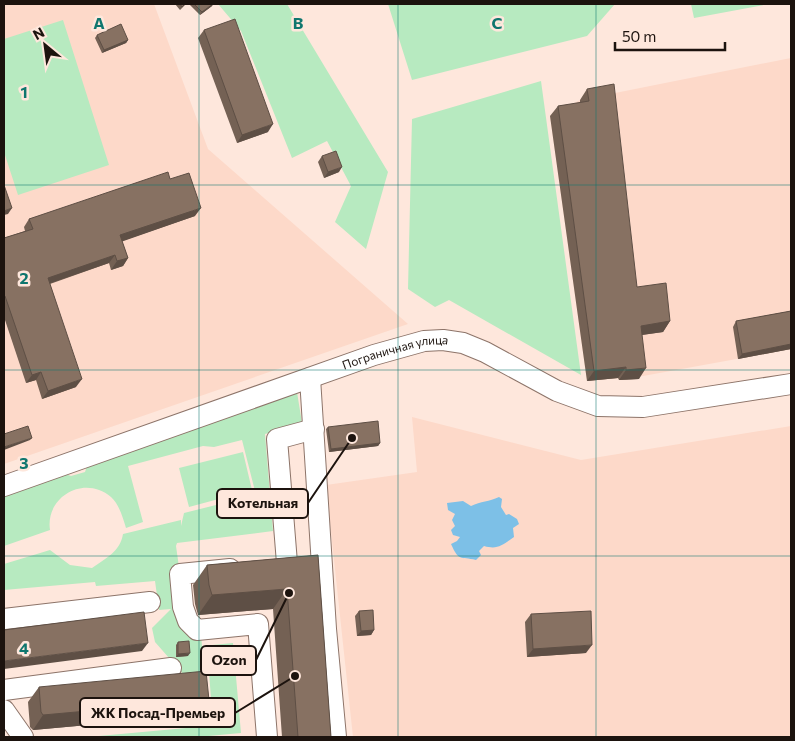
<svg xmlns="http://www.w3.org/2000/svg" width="795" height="741" viewBox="0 0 795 741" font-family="Commissioner,sans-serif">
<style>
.built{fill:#fdd9c9}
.green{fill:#b7eac0}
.water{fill:#7dc0e7}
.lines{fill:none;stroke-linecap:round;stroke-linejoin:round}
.minor-casing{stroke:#8d7469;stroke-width:22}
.minor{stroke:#fff;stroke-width:20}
.wall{fill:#746154}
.shaded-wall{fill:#5e4f45}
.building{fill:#877162;stroke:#5e4f45}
.grid{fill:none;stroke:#0f766e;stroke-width:1;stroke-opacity:0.55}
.labels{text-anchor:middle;stroke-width:5;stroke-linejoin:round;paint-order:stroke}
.street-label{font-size:12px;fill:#1c130e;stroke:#fee7dc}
.grid-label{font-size:16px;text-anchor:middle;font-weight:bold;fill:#0f766e;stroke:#fee7dc;stroke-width:5;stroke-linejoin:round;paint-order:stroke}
.leader{fill:none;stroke:#1c130e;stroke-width:2}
.callout-dot{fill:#1c130e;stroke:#fee7dc;stroke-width:2}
.callout{fill:#fee7dc;stroke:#1c130e;stroke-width:2}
.callout-label{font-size:14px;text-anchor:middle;font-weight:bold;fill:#1c130e}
</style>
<rect width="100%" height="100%" fill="#fee7dc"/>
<!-- built -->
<path class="built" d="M4 4H154L208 149 408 324 4 464Z
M791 58V349L643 376 587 381 550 116 580 100Z
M412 417 581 460 791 426V737H353L326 485 417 472Z"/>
<!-- green -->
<path class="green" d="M218 4H287L388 172 366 249 335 222 351 186 327 141 292 158 241 31Z
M388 4H615L587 36 412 80Z
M691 4H769L694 18Z
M63 20 109 165 18 195 4 152V39Z
M541 81 581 375 449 300 435 307 408 289 412 119Z
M297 392 302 423 265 434 273 531 177 543 176 546 180 574 201 635 202 646 233 643 241 733 198 737H88L197 727 208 720 212 712 209 672 184 675 155 642 152 628 171 609 159 610 155 581 96 586 95 582 4 590V564L50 550 70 565 92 568C106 558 120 552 123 534L181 520V526L184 513 256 495 242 440 214 447 203 446 128 466 143 522 126 528C123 518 119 504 111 497 84 474 45 497 50 530L4 546V495L65 474 71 476 85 472 87 466Z
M243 452 252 490 189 507 179 468Z"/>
<!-- water -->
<path class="water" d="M499 497 502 499 501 507 506 515 509 514 517 519 519 524 513 528 514 537C502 545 498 550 484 546L479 551 481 555 476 560C460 556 459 562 451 544L457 541 460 537 453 535 451 530 455 526 452 520 455 514 448 510 447 503 463 501 471 506C481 501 489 502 499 497Z"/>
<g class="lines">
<!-- minor casing -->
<g class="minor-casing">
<g id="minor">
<path d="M310 378 326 629 336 737"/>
<path id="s1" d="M4 486 374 355 424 341 443 340 463 343 485 352 557 391 598 406 643 407 791 384"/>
<path d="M287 563 277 439 314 429"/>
<path d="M230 569 180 574 183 607 188 621 197 630 258 624 267 737"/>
<path d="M4 619 150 602"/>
<path d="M4 690 171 668"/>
<path d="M4 710 23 737"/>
</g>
</g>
<!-- minor -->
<use href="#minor" class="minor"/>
</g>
<!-- wall -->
<path class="wall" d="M175 4H186L180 10Z
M189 4H213L212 6 200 15Z
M204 30 268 132 237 143 198 38Z
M97 35 128 40 126 43 102 53 95 38Z
M587 89 637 287 670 321 663 332 642 335 639 379 619 380 618 378 587 381 550 116 558 106 580 103V100Z
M322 156 339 172 324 178 318 162Z
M170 179 195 216 122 241 128 258 123 266 111 270 109 263 50 284 76 387 42 399 36 380 26 383 4 317V238L25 231 24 227 29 219Z
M791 311V349L738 359 733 327 736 321Z
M328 427 380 443 378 446 329 452 326 429Z
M318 555 331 737H282L273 609 198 615 195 604 193 585 207 565Z
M359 611 374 630 371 635 357 636 355 616Z
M531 614 586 653 527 657 525 622Z
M178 642 188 656 176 657V645Z
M39 687 198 715 33 730 30 727 28 702Z"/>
<!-- shaded-wall -->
<path class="shaded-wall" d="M213 4 212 6 200 15 202 12Z
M128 40 126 43 102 53 104 50Z
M273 124 268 132 237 143 242 135Z
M342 167 339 172 324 178 328 172Z
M12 208 8 214 4 215V211Z
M201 208 195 216 115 244 120 235Z
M115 255 109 263 42 286 48 278Z
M128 258 123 266 111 270 117 261Z
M670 321 663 332 634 336 641 326Z
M791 344V349L738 359 742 354Z
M626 367 618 378 587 381 594 371Z
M646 368 639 379 619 380 626 370Z
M41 372 36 380 26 383 32 375Z
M82 379 76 387 42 399 48 391Z
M32 438 30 440 4 450V447Z
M380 443 378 446 329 452 331 449Z
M287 589 273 609 198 615 212 595Z
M374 630 371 635 357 636 361 631Z
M148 643 142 651 4 669V661Z
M592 645 586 653 527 657 533 649Z
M190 653 188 656 176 657 178 654Z
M209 700 198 715 33 730 43 715Z"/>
<!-- building -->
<path class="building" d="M180 4H185L182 7Z
M194 4H213L202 12Z
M235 19 273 124 242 135 204 30Z
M121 24 128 40 104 50 97 35Z
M614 84 637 287 666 283 670 321 641 326 646 368 626 370V367L594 371 558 106 589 101 587 89Z
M336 151 342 167 328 172 322 156Z
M168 172 170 179 189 173 201 208 120 235 128 258 117 261 115 255 48 278 82 379 48 391 41 372 32 375 5 296H4V238L33 229 29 219Z
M4 185 12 208 4 211Z
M791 311V344L742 354 736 321Z
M378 421 380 443 331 449 328 427Z
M28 426 32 438 4 447V434Z
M318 555 331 737H298L287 589 212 595 209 585 207 565Z
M373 610 374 630 361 631 359 611Z
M591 611 592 645 533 649 531 614Z
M144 612 148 643 4 661V630Z
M189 641 190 653 178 654V642Z
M206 671 209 700 43 715 41 712 39 687Z"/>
<!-- grid -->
<path class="grid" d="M199 4V737M398 4V737M596 4V737M4 185H791M4 370H791M4 556H791"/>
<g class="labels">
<!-- street labels -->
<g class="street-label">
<text dy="4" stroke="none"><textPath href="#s1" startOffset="414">Пограничная улица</textPath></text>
</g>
</g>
<g class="grid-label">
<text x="99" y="29">A</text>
<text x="298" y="29">B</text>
<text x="497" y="29">C</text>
<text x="24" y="98">1</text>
<text x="24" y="284">2</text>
<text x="24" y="469">3</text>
<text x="24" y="654">4</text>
</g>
<!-- callouts -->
<path class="leader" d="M352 438L308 503M289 593L256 660M295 676L235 713"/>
<g class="callout-dot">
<circle cx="352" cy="438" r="5"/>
<circle cx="289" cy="593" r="5"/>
<circle cx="295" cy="676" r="5"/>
</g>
<g class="callout">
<rect x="217" y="489" width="91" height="29" rx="5"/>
<rect x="201" y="646" width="55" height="29" rx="5"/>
<rect x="80" y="698" width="155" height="29" rx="5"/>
</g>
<g class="callout-label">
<text x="263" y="508">Котельная</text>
<text x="229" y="665">Ozon</text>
<text x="158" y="718">ЖК Посад-Премьер</text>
</g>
<!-- border -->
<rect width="795" height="741" fill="none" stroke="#1c130e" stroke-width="10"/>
<!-- north arrow -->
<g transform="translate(45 45) rotate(331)" stroke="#fee7dc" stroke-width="4" paint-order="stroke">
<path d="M0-4L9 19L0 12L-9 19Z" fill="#1c130e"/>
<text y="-8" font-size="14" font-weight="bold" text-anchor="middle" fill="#1c130e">N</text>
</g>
<!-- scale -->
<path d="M615 42v8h110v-8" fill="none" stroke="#1c130e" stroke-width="2.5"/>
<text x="622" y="42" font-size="15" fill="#1c130e" stroke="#fee7dc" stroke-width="4" paint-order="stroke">50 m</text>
</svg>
